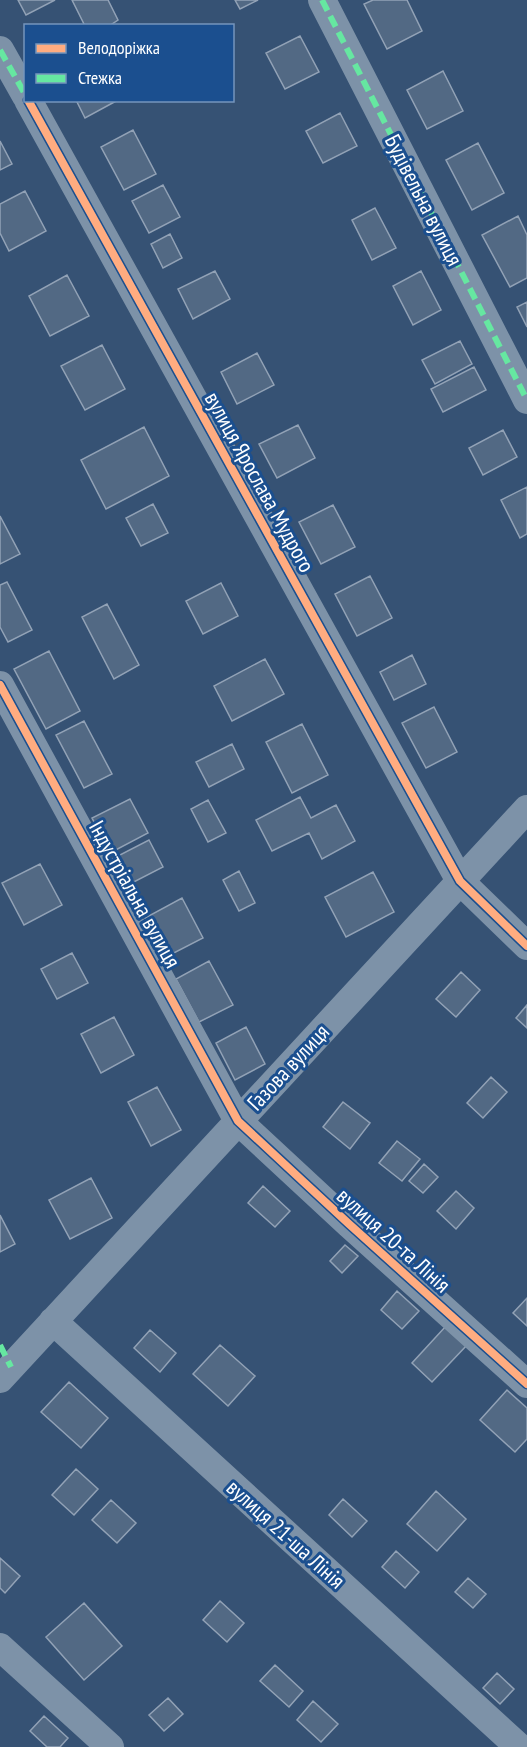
<svg xmlns="http://www.w3.org/2000/svg" width="527" height="1747" viewBox="0 0 527 1747" font-family="'PT Sans Narrow',sans-serif">
<style>
.building{fill:#526984;stroke:#92a2b6;stroke-width:1.5}
.lines{fill:none;stroke-linecap:round;stroke-linejoin:round}
.minor{stroke:#7d92a8;stroke-width:28}
.quiet{stroke:#66e7a1;stroke-width:6;stroke-dasharray:12 6;stroke-linecap:butt}
.cycleway-casing{stroke:#1b4f8f;stroke-width:11}
.cycleway{stroke:#ffac80;stroke-width:8}
.labels{text-anchor:middle;stroke-width:6;stroke-linejoin:round;paint-order:stroke}
.street-label{font-size:22px;fill:#fff;stroke:#1b4f8f}
</style>
<rect width="100%" height="100%" fill="#365274"/>
<!-- building -->
<path class="building" d="M18 0H55L26 15Z
M72 0H108L118 20 109 26H85Z
M235 0H258L240 9Z
M373 0H407L422 31 387 49 364 4Z
M300 36 319 72 285 89 266 53Z
M443 71 463 111 427 129 407 90Z
M76 100H118L85 118Z
M340 113 357 146 323 163 306 131Z
M133 130 156 174 124 190 101 147Z
M0 141 12 164 0 170Z
M478 143 504 193 472 210 446 160Z
M163 185 180 217 149 233 132 201Z
M25 191 46 231 9 251 0 233V204Z
M375 208 396 248 372 260 352 220Z
M518 216 527 235V278L510 287 482 235Z
M170 234 182 258 163 268 151 244Z
M215 271 230 299 193 319 178 289Z
M421 271 441 310 413 325 393 286Z
M67 275 89 316 50 336 29 296Z
M527 302V327L517 307Z
M460 341 472 364 435 384 422 360Z
M102 345 125 389 85 410 61 366Z
M257 353 274 385 237 404 221 372Z
M474 367 486 390 443 412 431 389Z
M298 425 315 458 277 478 259 444Z
M144 427 169 476 106 509 81 460Z
M503 430 517 457 483 475 469 448Z
M527 487V534L520 538 501 500Z
M153 504 168 533 141 546 126 518Z
M333 505 355 547 321 564 299 522Z
M0 516 20 554 0 564Z
M370 576 392 618 357 636 335 594Z
M7 582 32 630 8 642 0 627V585Z
M221 583 238 616 203 634 186 601Z
M107 604 139 665 114 679 82 617Z
M49 651 80 711 46 729 14 669Z
M412 655 426 684 394 700 380 672Z
M265 659 284 694 232 721 214 686Z
M434 707 457 752 426 768 402 723Z
M84 721 112 774 84 788 56 735Z
M302 724 328 775 292 793 266 742Z
M232 744 244 769 209 787 196 762Z
M300 797 311 818 336 805 355 841 322 859 309 833 272 851 256 820Z
M130 799 148 833 110 853 92 818Z
M208 800 226 833 208 842 191 809Z
M149 840 163 867 126 886 112 859Z
M40 864 62 905 24 925 2 883Z
M239 871 255 903 239 911 223 880Z
M373 872 394 912 346 937 325 897Z
M182 898 203 938 166 957 145 918Z
M72 953 88 983 57 999 41 969Z
M209 961 233 1005 199 1022 176 979Z
M461 972 480 990 456 1017 436 999Z
M527 1005V1028L516 1018Z
M114 1017 134 1055 101 1073 81 1034Z
M246 1027 265 1064 235 1080 216 1043Z
M491 1077 507 1092 483 1118 467 1103Z
M157 1087 181 1130 151 1146 128 1102Z
M343 1102 370 1123 350 1149 323 1127Z
M397 1141 420 1159 402 1181 379 1163Z
M424 1164 438 1177 423 1193 409 1181Z
M91 1178 112 1218 70 1239 49 1200Z
M263 1186 290 1211 275 1227 248 1203Z
M456 1191 474 1208 456 1229 437 1211Z
M0 1215 15 1244 0 1252Z
M345 1245 358 1256 342 1273 330 1261Z
M397 1291 419 1311 402 1329 381 1310Z
M527 1298V1326L513 1313Z
M446 1326 467 1345 432 1382 412 1363Z
M150 1330 176 1353 160 1372 134 1348Z
M220 1345 255 1376 228 1406 193 1374Z
M69 1382 108 1418 81 1448 41 1412Z
M507 1390 527 1408V1439L515 1452 480 1420Z
M76 1469 98 1489 74 1515 52 1495Z
M436 1491 466 1519 437 1551 407 1524Z
M343 1499 367 1521 352 1537 329 1515Z
M111 1500 136 1523 117 1543 92 1520Z
M396 1551 419 1572 405 1588 382 1567Z
M0 1558 20 1576 5 1593 0 1588Z
M468 1578 486 1594 473 1608 455 1592Z
M220 1601 244 1623 227 1642 203 1620Z
M84 1603 122 1646 84 1680 46 1637Z
M275 1665 303 1691 289 1707 260 1681Z
M497 1673 514 1689 500 1704 483 1688Z
M168 1698 183 1714 164 1731 149 1715Z
M313 1701 338 1724 321 1742 297 1720Z
M44 1716 68 1738 60 1747H47L30 1731Z"/>
<g class="lines">
<!-- minor -->
<path class="minor" d="M322 0 527 400
M0 50 26 96
M28 100 460 881 527 946
M0 685 238 1121 349 1224 527 1384
M53 1321 519 1747
M0 1379 527 809
M0 1647 110 1747"/>
<!-- quiet -->
<path class="quiet" d="M322 0 527 400
M0 50 26 96
M0 1345 11 1367"/>
<!-- cycleway casing -->
<g class="cycleway-casing">
<path id="cycleway" d="M28 100 460 881 527 946
M0 685 238 1121 349 1224 527 1384"/>
</g>
<!-- cycleway -->
<use href="#cycleway" class="cycleway"/>
</g>
<g class="labels">
<!-- street labels -->
<g class="street-label">
<text transform="translate(424 200) rotate(63)" y="8">Будівельна вулиця</text>
<text transform="translate(260 482) rotate(61)" y="8">вулиця Ярослава Мудрого</text>
<text transform="translate(135 894) rotate(61)" y="8">Індустріальна вулиця</text>
<text transform="translate(288 1067) rotate(-47)" y="8">Газова вулиця</text>
<text transform="translate(394 1240) rotate(42)" y="8">вулиця 20-та Лінія</text>
<text transform="translate(286 1534) rotate(42)" y="8">вулиця 21-ша Лінія</text>
</g>
</g>
<!-- legend -->
<rect x="24" y="24" width="210" height="78" fill="#1b4f8f" stroke="#7695bc" stroke-width="1.5"/>
<rect x="36" y="44" width="30" height="9" fill="#ffac80" stroke="#7695bc" stroke-width="1.5"/>
<text x="78" y="54" font-size="18" fill="#ffffff">Велодоріжка</text>
<rect x="36" y="74" width="30" height="9" fill="#66e7a1" stroke="#7695bc" stroke-width="1.5"/>
<text x="78" y="84" font-size="18" fill="#ffffff">Стежка</text>
</svg>
